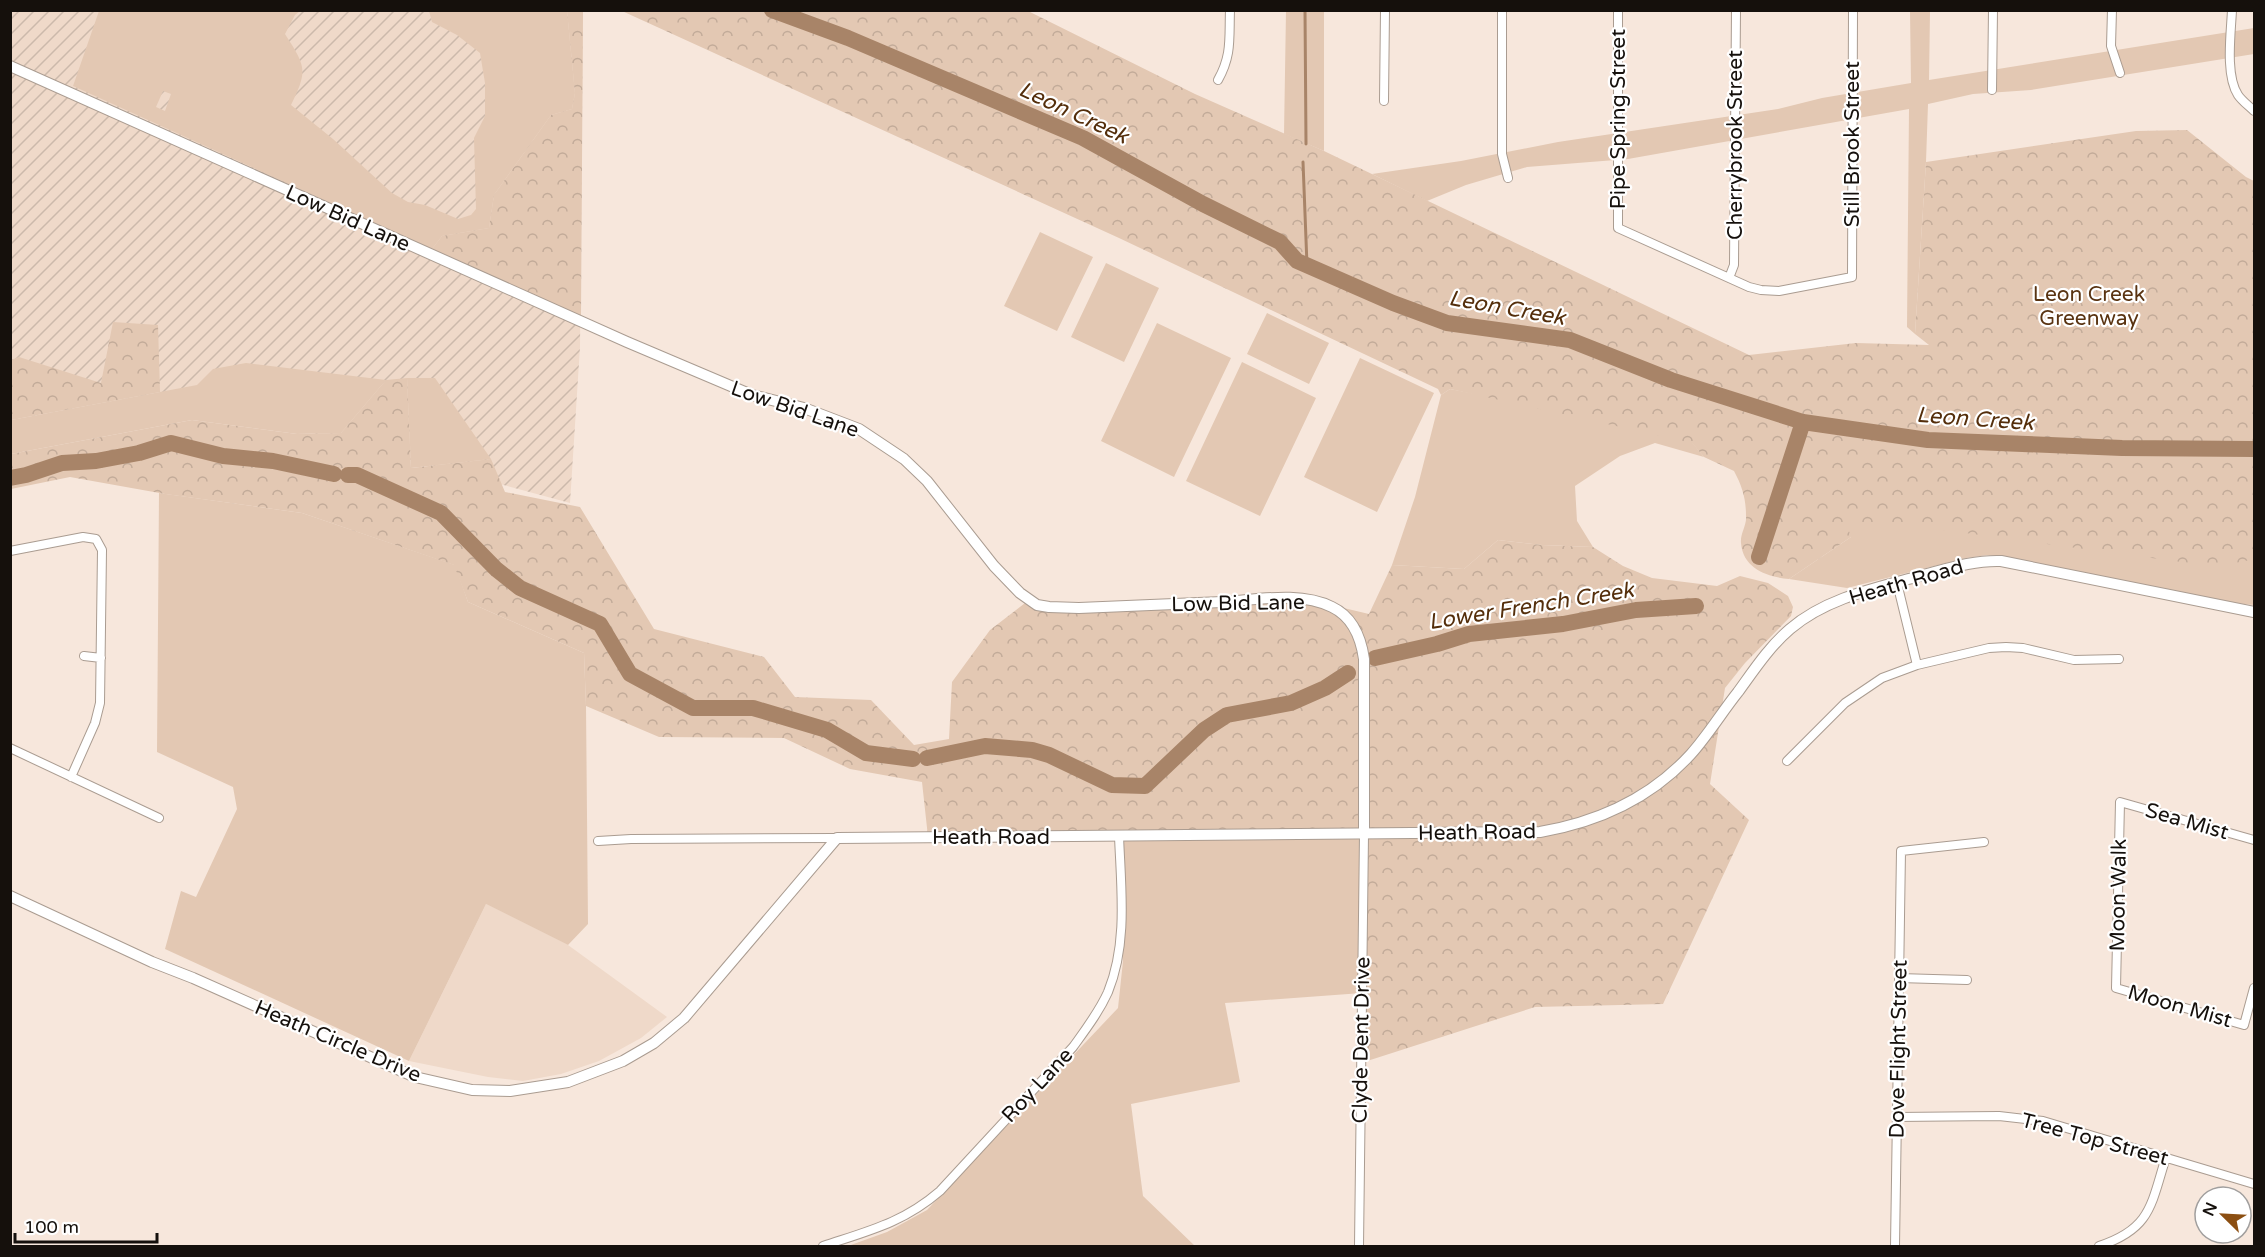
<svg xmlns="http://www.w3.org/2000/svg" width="2265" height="1257" viewBox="0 0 2265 1257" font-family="'Varela Round',sans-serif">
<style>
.built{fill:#efd9c9}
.industrial{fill:url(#industrial-furrows)}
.grass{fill:#e3c8b3;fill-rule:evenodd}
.forest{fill:url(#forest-crowns)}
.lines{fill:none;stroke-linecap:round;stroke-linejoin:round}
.stream{stroke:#a88468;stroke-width:3}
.river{stroke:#a88468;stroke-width:16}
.minor-casing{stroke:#aa9c91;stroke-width:10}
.tertiary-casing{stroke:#aa9c91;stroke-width:12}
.minor{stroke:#fff;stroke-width:8}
.tertiary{stroke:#fff;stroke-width:10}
.labels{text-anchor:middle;stroke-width:4.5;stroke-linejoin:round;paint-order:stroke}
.street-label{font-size:21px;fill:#15100c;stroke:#fff}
.park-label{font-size:21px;fill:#593311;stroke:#fff}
.water-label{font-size:22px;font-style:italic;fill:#542e0b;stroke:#fff}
</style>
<defs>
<pattern id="industrial-furrows" width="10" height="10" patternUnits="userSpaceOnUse" patternTransform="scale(1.5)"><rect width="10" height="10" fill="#efd9c9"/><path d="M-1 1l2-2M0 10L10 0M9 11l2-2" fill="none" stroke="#ccb9ab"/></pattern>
<pattern id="forest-crowns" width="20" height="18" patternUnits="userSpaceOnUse" patternTransform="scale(1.5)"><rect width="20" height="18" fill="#e3c8b3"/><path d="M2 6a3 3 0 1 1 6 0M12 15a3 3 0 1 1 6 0" fill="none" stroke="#c2ab99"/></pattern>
</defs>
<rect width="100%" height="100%" fill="#f7e7dc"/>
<!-- built -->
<path class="built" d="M486 904 568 945 667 1017 641 1038 599 1061 561 1074 523 1081 488 1077 409 1061Z"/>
<!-- industrial -->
<path class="industrial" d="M11 11H583L580 347 570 503 161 392 11 420Z"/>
<!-- grass -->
<path class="grass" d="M99 11H300L295 15 285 34C306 67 308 70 291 105L333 139 392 193 408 202 425 205 458 219 471 215 476 209 474 138 485 116V83L480 53 457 35 432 22 429 11H567L575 93 572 109 551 115 494 195 489 228 442 236 432 249 73 86ZM163 91 171 94 165 111 156 107Z
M1286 11H1324V151L1284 134Z
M1910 11H1930L1929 80 2254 28V54L2031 90 1973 94 1928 104 1926 162 1915 334 1907 327 1909 109 1628 159 1527 167 1466 185 1427 201 1372 174 1461 161 1558 142 1778 109 1822 98 1911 83Z
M1040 232 1093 257 1057 331 1004 306Z
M1106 263 1159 288 1124 362 1071 337Z
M1267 313 1329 343 1309 384 1247 354Z
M1157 323 1231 358 1174 477 1101 441Z
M1360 358 1434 393 1377 512 1304 477Z
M1242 362 1316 398 1260 516 1186 481Z
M246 363 386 380 341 433 297 434 192 420 11 454V420L197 385 213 369Z
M407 378H435L491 459 411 468Z
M1450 389 1686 435 1704 457 1655 443 1620 456 1575 486 1577 521 1593 547 1542 545 1498 540 1464 569 1392 565 1415 497 1441 395Z
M159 493 302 513 455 565 468 602 584 653 586 706 588 924 568 945 486 904 409 1061 165 949 181 891 196 897 237 809 233 787 157 752Z
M1796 505 2254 558V605L2235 603 2011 558 1987 555 1966 558 1847 588 1789 579 1851 537Z
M1364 834 1362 993 1225 1003 1240 1082 1131 1104 1143 1196 1195 1246H848L887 1232 927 1210 1118 1008 1123 961 1119 836Z"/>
<!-- forest -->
<path class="forest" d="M567 11H583L581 317 432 249 442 236 489 228 494 195 551 115 572 109 575 93Z
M622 11H1028L1195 94 1324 151 1749 355 1856 343 1929 345 1915 334 1926 162 2136 131 2187 130 2246 177 2254 181V559L2219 567 1906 525H1847L1851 537 1789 579C1768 577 1743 569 1741 543 1740 534 1747 525 1746 516 1746 498 1742 486 1734 471L1704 457 1692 443 1450 389 1441 395 1438 389 1119 238Z
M113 322 158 325 160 392 11 420V360L19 357 101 383Z
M407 378 411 468 491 459 505 492 580 507 654 629 764 657 795 697 871 700 914 745 949 739 952 682 990 630 1029 600 1037 605 1310 600 1369 614 1392 565 1464 569 1498 540 1542 545 1593 547 1623 566 1652 578 1717 586 1740 576 1768 583 1788 596 1793 607 1791 616 1745 663 1725 688 1710 784 1749 820 1663 1004 1535 1007 1361 1063 1364 834 928 837 922 782 850 769 784 738 659 737 586 706 584 653 468 602 454 565 302 513 165 494 70 477 11 489V454L192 420 297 434 341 433 386 380Z"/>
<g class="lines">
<!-- stream -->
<path class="stream" d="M1305 10 1306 144
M1303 162 1307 265"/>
<!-- river -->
<path class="river" d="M772 10 848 38 1083 138 1203 204 1280 242 1297 261 1393 303 1447 323 1570 340 1671 380 1803 422 1928 440 2122 448 2254 449
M348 475H357L441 513 496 569 520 588 600 624 630 674 693 708H753L827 730 866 753 913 759
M10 478 26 475 62 463 96 461 139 453 171 443 223 456 273 461 334 474
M1759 557 1803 422
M1375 658 1437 644 1469 634 1563 624 1636 610 1696 606
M927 758 985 746 1032 750 1049 755 1112 785 1145 786 1204 730 1227 715 1291 703 1325 688 1348 673"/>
<!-- minor casing -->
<g class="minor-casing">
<path id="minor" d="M1502 10V154L1508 178
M1618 10V228L1749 287 1761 290 1779 291 1852 277 1853 10
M2112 10 2111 46 2120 73
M2232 10C2231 33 2225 75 2238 95 2242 101 2249 106 2254 111
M1218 80C1232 55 1229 39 1230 10
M1992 90 1993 10
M1384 101 1385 10
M1729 278 1734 265 1736 10
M10 551 83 537 96 539 102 550 100 703 95 723 71 777
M1897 583 1917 665
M84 656 101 658
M10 748 159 818
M1787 761 1845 703 1882 678 1917 665 1989 648 2006 647 2023 648 2074 660 2119 659
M2254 840 2120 802 2116 988 2244 1025 2254 988
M598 841 631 839 837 838
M1899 978 1967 980
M1896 1117 1999 1116 2043 1121 2254 1184
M823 1246C868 1231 903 1223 940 1191L1073 1047C1086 1029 1099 1012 1108 992 1128 943 1121 888 1119 836
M1359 1246 1364 834
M1895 1246 1901 851 1984 842
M2099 1246C2151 1229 2151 1205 2166 1157"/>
</g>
<!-- tertiary casing -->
<g class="tertiary-casing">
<path id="tertiary" d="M10 66 627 342 752 395 804 408 859 429 904 459 927 481 994 566 1020 593 1037 605 1049 607 1079 608C1127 606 1175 604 1222 602 1257 600 1300 591 1332 607 1353 617 1361 638 1364 659V834
M10 896 152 962 193 978 415 1077 472 1090 510 1091 568 1082 623 1061 654 1043 684 1018 837 838 1540 832C1598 822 1651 798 1691 754 1708 735 1722 712 1738 692 1754 670 1769 647 1790 629 1826 598 1876 588 1920 576 1947 569 1973 560 2001 561L2254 612"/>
</g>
<!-- minor -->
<use href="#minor" class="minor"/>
<!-- tertiary -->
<use href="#tertiary" class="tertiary"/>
</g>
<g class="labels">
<!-- street labels -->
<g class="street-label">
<text transform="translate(1618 119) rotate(-90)" y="7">Pipe Spring Street</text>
<text transform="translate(1852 144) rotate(-90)" y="7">Still Brook Street</text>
<text transform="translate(1735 145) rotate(-90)" y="7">Cherrybrook Street</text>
<text transform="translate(348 218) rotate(24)" y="7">Low Bid Lane</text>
<text transform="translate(795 409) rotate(19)" y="7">Low Bid Lane</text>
<text transform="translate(1906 582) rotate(-16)" y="7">Heath Road</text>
<text transform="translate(1238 603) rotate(-1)" y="7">Low Bid Lane</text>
<text transform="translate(2187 821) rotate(16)" y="7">Sea Mist</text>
<text transform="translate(1477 832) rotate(-1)" y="7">Heath Road</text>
<text x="991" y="844">Heath Road</text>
<text transform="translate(2118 895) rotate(-89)" y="7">Moon Walk</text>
<text transform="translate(2180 1006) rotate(16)" y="7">Moon Mist</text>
<text transform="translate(1361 1040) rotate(-89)" y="7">Clyde Dent Drive</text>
<text transform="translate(338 1041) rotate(23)" y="7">Heath Circle Drive</text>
<text transform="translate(1898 1049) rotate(-89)" y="7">Dove Flight Street</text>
<text transform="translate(1037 1085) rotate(-47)" y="7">Roy Lane</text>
<text transform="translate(2095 1139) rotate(15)" y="7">Tree Top Street</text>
</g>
<!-- park labels -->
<g class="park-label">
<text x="2089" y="301">Leon Creek<tspan x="2089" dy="24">Greenway</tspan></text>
</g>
<!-- water labels -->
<g class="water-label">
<text transform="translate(1074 112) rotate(25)" y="8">Leon Creek</text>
<text transform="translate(1507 307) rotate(10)" y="8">Leon Creek</text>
<text transform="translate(1975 418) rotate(4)" y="8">Leon Creek</text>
<text transform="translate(1531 605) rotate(-9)" y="8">Lower French Creek</text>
</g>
</g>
<!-- border -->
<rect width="2265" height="1257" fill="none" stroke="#15100c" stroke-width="24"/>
<!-- north arrow -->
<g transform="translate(2223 1215) rotate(294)"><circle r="28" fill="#ffffff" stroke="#a19f9e" stroke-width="1.5"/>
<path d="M0-4.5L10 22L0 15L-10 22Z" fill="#8c4f12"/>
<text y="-9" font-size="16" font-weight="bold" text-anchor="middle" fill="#15100c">N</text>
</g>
<!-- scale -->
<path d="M15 1233v9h142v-9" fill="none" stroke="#15100c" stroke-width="3"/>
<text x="24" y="1233" font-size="18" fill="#15100c" stroke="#ffffff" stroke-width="4.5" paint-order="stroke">100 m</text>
</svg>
